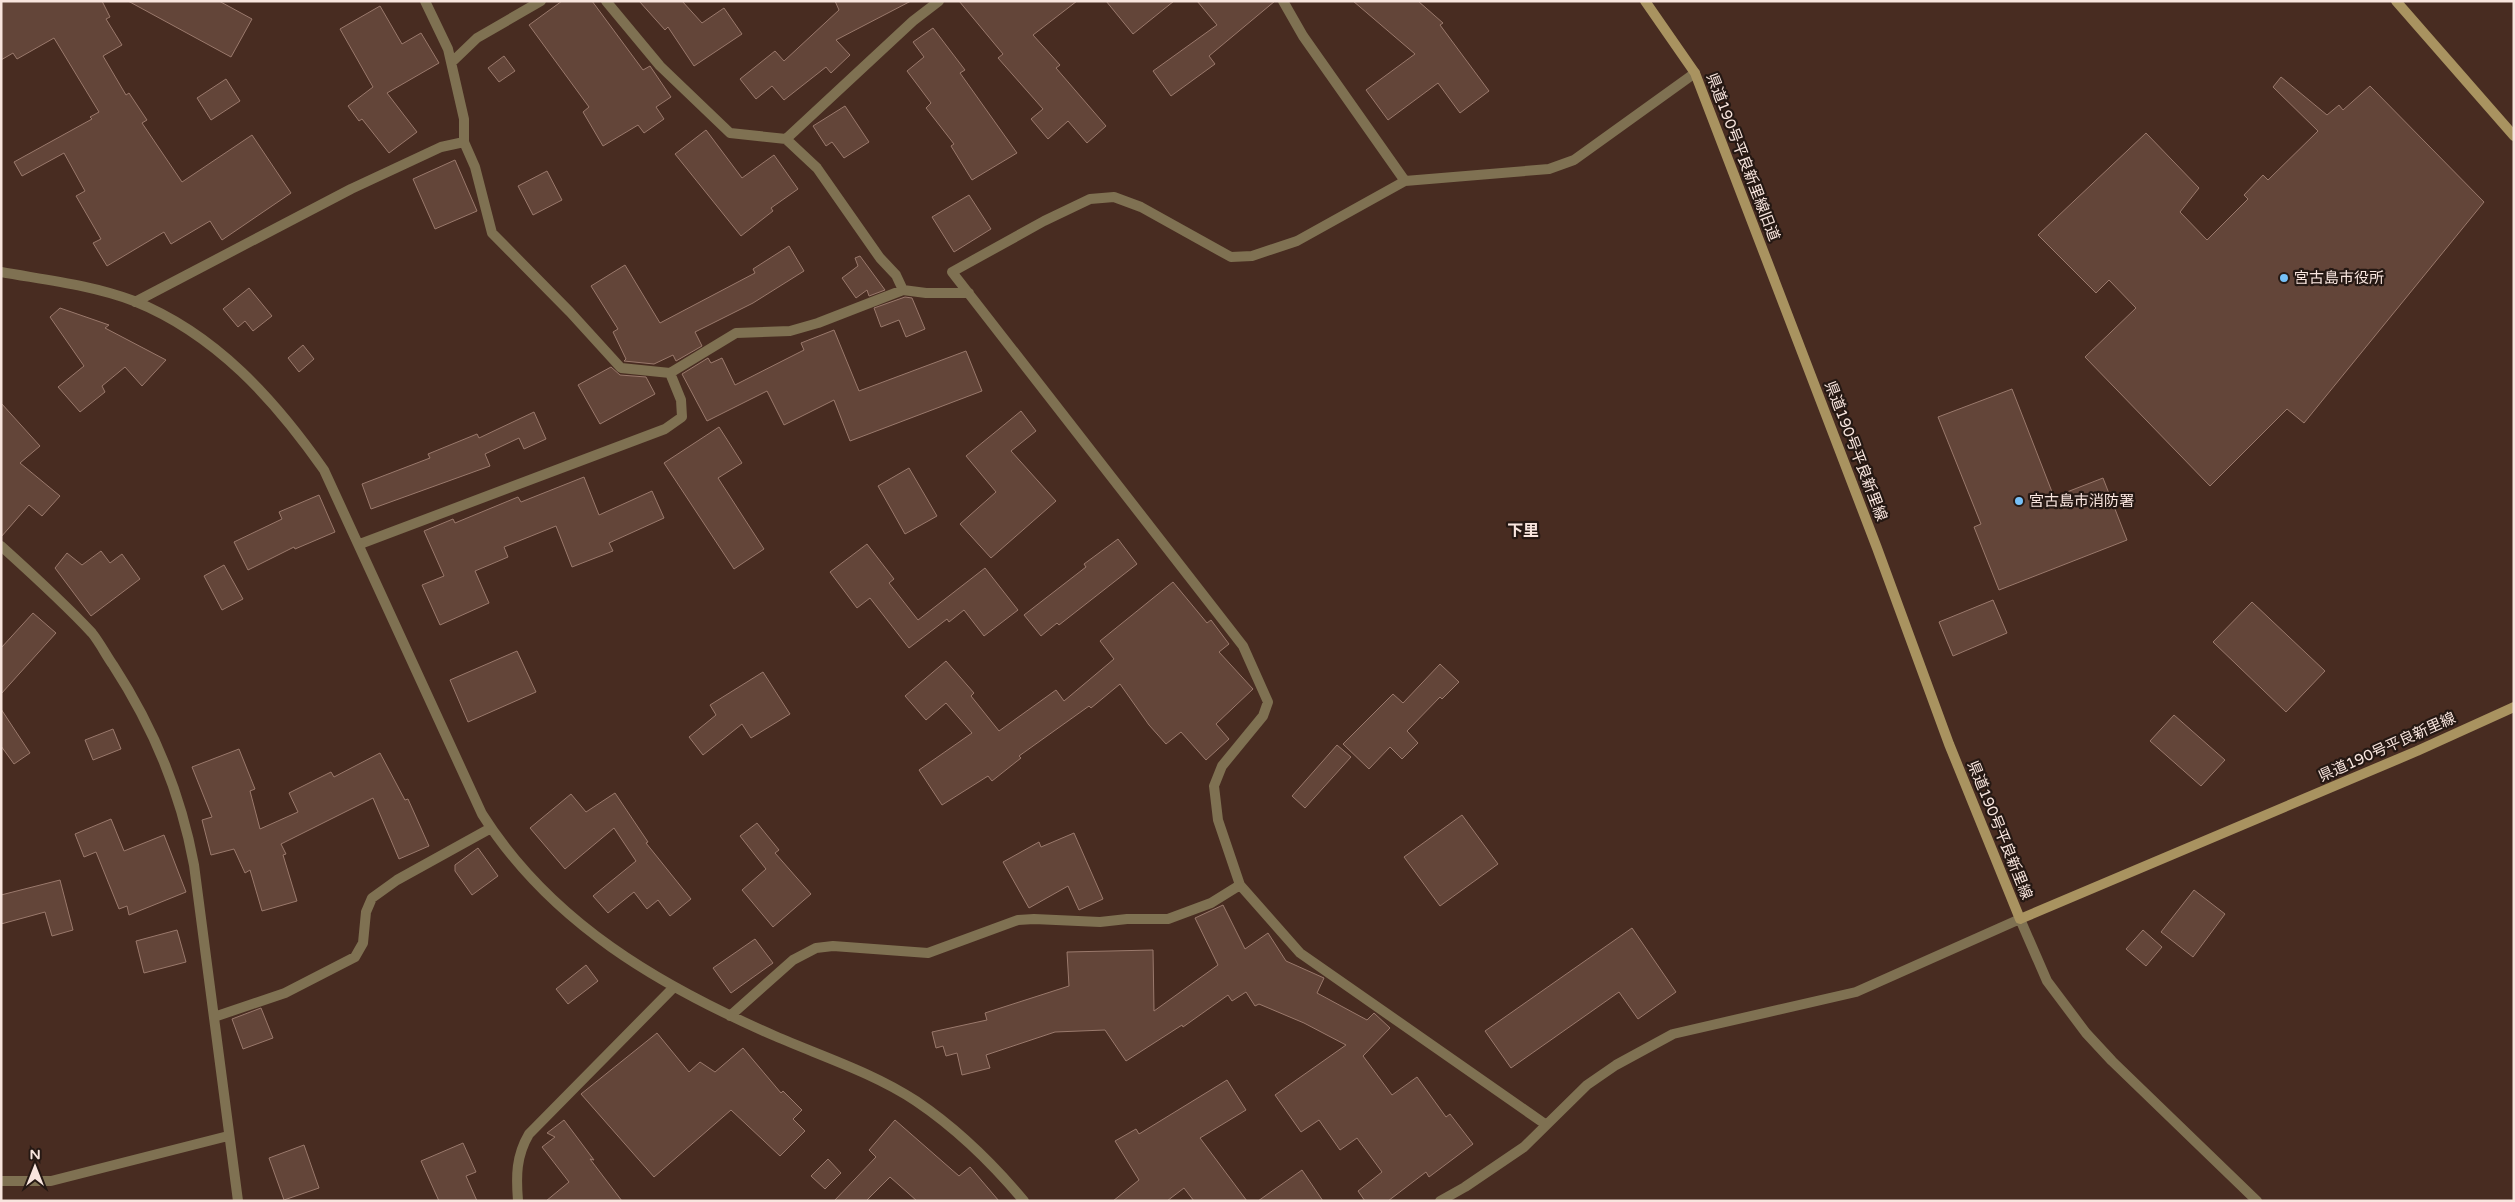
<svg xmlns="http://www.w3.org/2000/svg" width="2515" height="1202" viewBox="0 0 2515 1202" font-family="'Varela Round','Noto Sans JP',sans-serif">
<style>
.building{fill:#634539;stroke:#9a796c}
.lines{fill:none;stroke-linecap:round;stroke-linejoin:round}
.street{stroke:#7f7152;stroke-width:10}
.secondary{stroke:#a99360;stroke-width:10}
.poi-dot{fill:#76c0f7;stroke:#251813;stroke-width:2}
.labels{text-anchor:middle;stroke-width:4.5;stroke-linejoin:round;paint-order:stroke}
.street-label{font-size:15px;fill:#f8e5de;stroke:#251813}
.poi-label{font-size:15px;fill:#f8e5de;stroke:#251813;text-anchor:start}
.neighbourhood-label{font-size:16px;font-weight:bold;fill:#f8e5de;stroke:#251813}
</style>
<rect width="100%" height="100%" fill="#482c21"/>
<!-- building -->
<path class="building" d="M1 1H102L110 17 106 19 122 45 103 56 126 95 129 93 147 120 142 123 182 182 252 135 291 193 222 240 210 221 171 244 164 232 107 266 93 243 101 239 76 196 85 191 64 153 22 176 14 162 92 119 90 117 99 112 54 38 17 59 13 53 1 60Z
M128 1H219L252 19 231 57Z
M562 1H592L643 70 650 66 671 97 656 107 664 119 644 133 638 125 603 146 583 112 589 107 529 25Z
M639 1H682L702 23 724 8 742 34 694 66 668 27 665 30Z
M835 1H911L836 40 850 55 831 73 826 67 784 100 772 86 756 99 740 79 775 51 784 61 839 10Z
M959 1H1077L1033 35 1060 65 1056 68 1106 126 1087 143 1068 121 1048 139 1031 119 1043 109 998 58 1003 54Z
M1106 1H1174L1133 34Z
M1197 1H1275L1209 56 1215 64 1171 96 1153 71 1217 25Z
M1353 1H1418L1443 23 1440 25 1489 91 1460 113 1438 83 1388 120 1366 90 1415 54Z
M380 6 402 44 421 33 439 63 387 93 417 132 389 153 362 119 359 121 348 106 373 87 340 29Z
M933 28 965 70 960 73 1017 153 972 180 951 146 954 144 926 108 931 103 907 71 924 57 913 42Z
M504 56 515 71 499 82 488 68Z
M2281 77 2327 115 2339 105 2343 110 2370 86 2484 202 2304 423 2287 409 2210 486 2085 357 2136 308 2109 280 2096 293 2038 235 2146 133 2199 188 2180 212 2207 240 2248 199 2244 195 2263 175 2268 180 2318 131 2273 87Z
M226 79 240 101 211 120 197 98Z
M845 106 869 142 844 158 832 142 826 146 813 126Z
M706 130 742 178 774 155 798 189 771 208 773 211 741 236 675 154Z
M455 160 477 211 435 229 413 179Z
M547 171 562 200 533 215 518 186Z
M969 195 991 229 954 252 932 217Z
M789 246 804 271 753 303 695 332 702 346 676 361 673 355 654 364 624 361 626 359 613 332 618 329 591 286 625 265 660 323 755 273 753 269Z
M860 256 885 290 869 296 867 290 856 298 842 278 858 266 855 258Z
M249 288 272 316 253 331 245 321 238 327 223 309Z
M905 297 912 298 925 329 906 337 899 320 881 327 874 308Z
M60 308 109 325 105 328 166 360 142 386 125 367 102 386 105 392 80 412 58 387 84 366 50 317Z
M834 330 859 391 966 351 982 391 850 441 834 400 784 425 767 391 707 421 682 374 708 358 711 363 722 358 735 385 804 350 801 343Z
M303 345 314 359 299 372 288 358Z
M611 367 620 375 646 377 655 394 600 424 578 385Z
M2012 389 2054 497 2103 478 2127 540 1999 590 1974 527 1981 524 1938 417Z
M1 403 40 446 20 463 60 496 42 516 29 505 1 537Z
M1021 411 1036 431 1011 451 1056 501 991 558 960 524 996 492 966 456Z
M534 412 546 439 524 449 519 438 485 454 490 466 371 509 362 484 430 458 428 454 477 434 479 438Z
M719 427 742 463 718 478 764 549 734 569 664 463Z
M909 468 937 516 905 534 878 486Z
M584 477 599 515 652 491 664 518 609 543 613 551 572 567 556 526 504 547 508 557 475 571 489 603 440 625 422 585 444 576 424 531 453 519 455 523 518 497 521 502Z
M319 495 335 532 295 549 294 547 248 570 234 542 282 519 279 512Z
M1118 539 1137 564 1059 625 1057 623 1041 636 1024 615 1086 567 1084 564Z
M867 544 894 579 889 583 918 620 985 568 1018 610 984 636 964 610 949 622 947 619 909 648 870 598 857 608 830 572Z
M101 551 110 563 122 554 140 579 91 616 55 568 67 553 82 565Z
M224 565 243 599 222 610 204 576Z
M1173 582 1207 623 1211 620 1229 644 1219 652 1253 689 1216 724 1229 739 1206 760 1181 732 1166 744 1149 725 1120 684 1091 708 1089 706 1019 756 1021 758 992 781 988 776 942 805 919 770 972 733 946 703 926 720 905 696 946 661 974 693 971 696 999 731 1056 690 1064 701 1114 659 1100 641Z
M1993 600 2007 633 1953 656 1939 622Z
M2252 602 2325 671 2286 712 2213 642Z
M33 613 56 633 1 694V648Z
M517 651 536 692 468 722 450 680Z
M1440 664 1459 682 1442 699 1440 697 1407 731 1418 743 1402 759 1390 747 1369 769 1343 744 1393 694 1403 703Z
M763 672 790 714 751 738 742 724 703 755 689 737 716 715 710 705Z
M1 709 30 753 14 764 1 746Z
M2174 715 2225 760 2201 786 2150 741Z
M113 729 121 749 93 760 85 740Z
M1337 745 1351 757 1305 808 1292 796Z
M239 749 255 789 250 791 260 829 298 812 289 793 331 772 334 777 380 753 405 800 408 799 429 846 399 859 373 798 281 844 286 854 283 855 297 901 262 911 250 870 245 873 234 849 211 855 202 820 212 817 192 767Z
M615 793 648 842 646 843 691 899 670 916 658 900 647 909 634 892 608 913 593 896 636 861 614 828 565 869 530 828 571 794 586 812Z
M1462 815 1498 864 1440 906 1404 857Z
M111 819 124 851 164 835 186 892 129 915 127 906 119 909 96 852 84 857 75 834Z
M757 823 779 850 775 853 811 894 773 927 742 890 766 869 740 836Z
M1074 833 1103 899 1079 910 1068 886 1029 908 1003 862 1039 842 1041 847Z
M478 848 498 876 472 895 455 871V865Z
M60 880 73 930 52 936 45 912 1 924V895Z
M2194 890 2225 914 2193 957 2161 932Z
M1223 905 1245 949 1268 933 1286 961 1324 978 1317 993 1367 1020 1374 1013 1390 1028 1363 1056 1392 1095 1417 1077 1446 1117 1450 1114 1473 1144 1429 1177 1426 1172 1388 1201H1365L1358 1191 1382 1172 1357 1138 1340 1150 1319 1120 1301 1132 1275 1095 1346 1045 1304 1023 1259 1004 1255 1006 1246 992 1232 1001 1228 995 1183 1027 1182 1025 1126 1061 1105 1030 1055 1032 986 1055 990 1068 962 1075 957 1053 946 1056 943 1046 936 1048 932 1032 987 1020 985 1013 1069 986 1067 952 1153 950 1154 1011 1218 965 1195 918Z
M1632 928 1676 992 1638 1019 1619 992 1511 1068 1485 1031Z
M177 930 186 962 144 973 136 941Z
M2143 930 2162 947 2146 966 2126 949Z
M755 939 773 963 731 993 713 968Z
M586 965 598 981 568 1004 556 989Z
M261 1008 273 1038 243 1049 232 1019Z
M657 1033 689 1072 700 1062 715 1072 743 1048 781 1093 783 1091 802 1110 793 1119 805 1131 780 1156 731 1110 654 1177 581 1094Z
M1227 1080 1246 1110 1200 1138 1247 1201H1194L1184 1188 1167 1201H1113L1139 1180 1115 1141 1136 1129 1139 1134Z
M564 1120 594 1160 590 1159 622 1201H546L569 1182 542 1147 555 1137 547 1133Z
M895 1120 959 1176 970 1167 999 1201H917L890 1177 866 1201H834L876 1157 869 1150Z
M463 1143 476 1172 466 1176 477 1201H439L421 1161Z
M304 1145 319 1188 284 1200 269 1158Z
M828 1159 841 1173 825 1189 811 1176Z
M1302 1170 1323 1201H1258Z"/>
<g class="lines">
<!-- street -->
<path class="street" d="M606 1 660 66 730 133 786 139 913 21 939 1
M1283 1 1303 36 1405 181
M452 62 477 38 541 1
M786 139 817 168 880 258 896 275 903 290
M1 272C46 280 92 285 134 301 216 334 275 400 324 470L482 814C551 923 660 986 775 1036 821 1056 874 1073 916 1101 956 1128 993 1164 1024 1201
M135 302 351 189 441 147 464 142
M670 373 736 333 790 331 818 323 903 290 926 293H969
M360 544 665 429 682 417 681 400 670 373 621 368 570 312 492 233 475 167 464 142V119L448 49 425 1
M1 546C32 574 64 603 92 633 100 643 106 655 113 665 152 725 181 794 194 865L238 1201
M730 1016 793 960 816 948 833 946 928 953 1018 920 1034 919 1100 922 1127 919H1168L1211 903 1240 885
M214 1017 285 993 355 957 363 943 366 912 372 898 397 880 491 828
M1545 1124 1300 953 1240 885 1218 820 1214 786 1222 766 1263 716 1268 702 1243 646 952 272 1044 221 1090 199 1114 197 1141 207 1231 257 1252 256 1297 241 1405 181 1549 169 1574 160 1695 73
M1 1181H51L228 1136
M518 1201C516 1176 516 1156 529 1134L674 987
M1440 1201 1465 1187 1524 1147 1587 1085 1616 1065 1673 1034 1856 992 2020 919 2047 981 2086 1033 2112 1061 2257 1201"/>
<!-- secondary -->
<path class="secondary" d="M1645 1 1695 73 1877 548 1949 744 2020 919 2417 751 2514 707
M2396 1 2514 136"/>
</g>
<!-- markers -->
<g class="poi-dot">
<circle cx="2284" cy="278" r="5"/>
<circle cx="2019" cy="501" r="5"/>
</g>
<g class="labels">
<!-- street labels -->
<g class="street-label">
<text transform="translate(1743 157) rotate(69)" y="5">県道190号平良新里線旧道</text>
<text transform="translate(1856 451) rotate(69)" y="5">県道190号平良新里線</text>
<text transform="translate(2387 747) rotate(-24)" y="5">県道190号平良新里線</text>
<text transform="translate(2000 830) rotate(68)" y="5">県道190号平良新里線</text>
</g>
<!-- poi labels -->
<g class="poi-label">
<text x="2294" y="283">宮古島市役所</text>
<text x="2029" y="506">宮古島市消防署</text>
</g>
<!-- neighbourhood labels -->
<g class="neighbourhood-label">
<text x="1523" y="536">下里</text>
</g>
</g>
<!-- border -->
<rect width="2515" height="1202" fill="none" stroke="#f8e5de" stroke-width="5"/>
<!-- north arrow -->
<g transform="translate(35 1167)" stroke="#251813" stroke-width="4" paint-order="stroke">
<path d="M0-4L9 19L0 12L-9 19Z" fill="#f8e5de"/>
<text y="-8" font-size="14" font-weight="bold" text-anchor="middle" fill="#f8e5de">N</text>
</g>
</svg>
